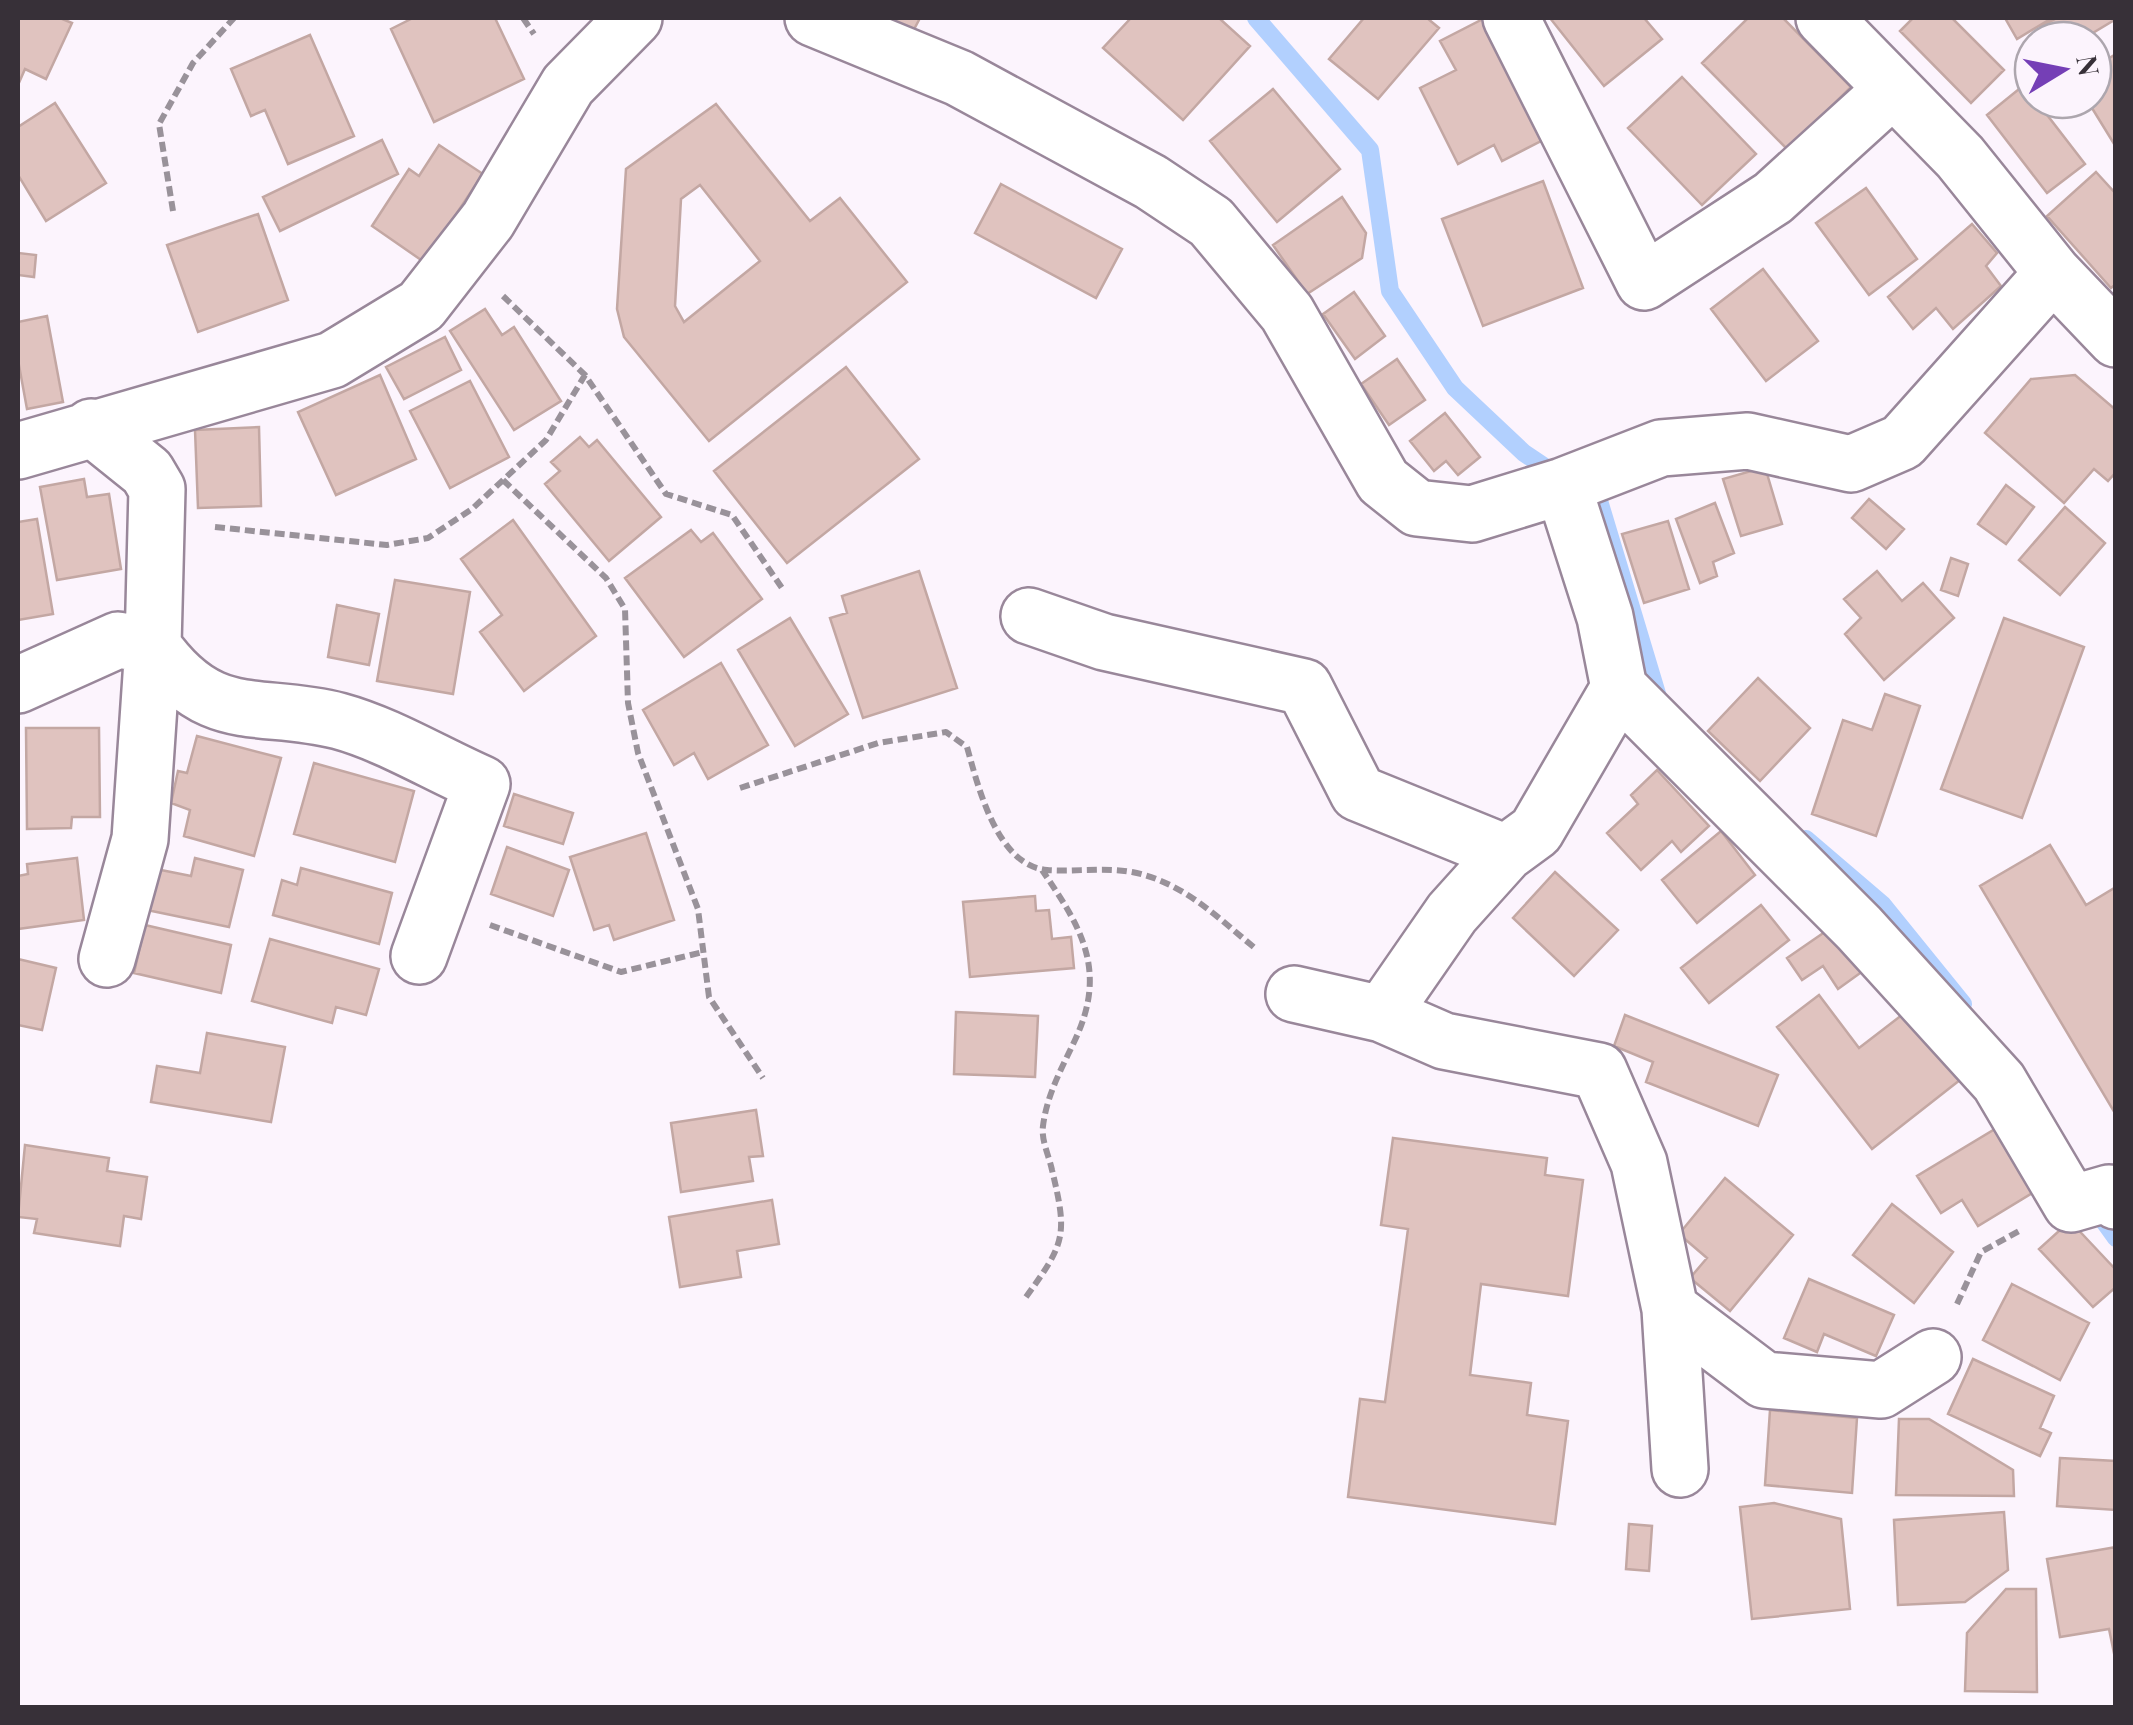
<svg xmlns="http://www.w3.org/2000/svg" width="2133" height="1725" viewBox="0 0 2133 1725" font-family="'Playfair Display',serif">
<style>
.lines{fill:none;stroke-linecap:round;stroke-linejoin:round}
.stream{stroke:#b2d0fe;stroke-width:18}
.building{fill:#e0c3bf;stroke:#c3a7a3;stroke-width:2.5;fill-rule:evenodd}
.minor-casing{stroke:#99879a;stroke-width:60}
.path{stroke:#99929a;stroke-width:6;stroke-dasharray:10 5;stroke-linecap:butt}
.minor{stroke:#fff;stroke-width:55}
</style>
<rect width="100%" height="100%" fill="#fcf4fd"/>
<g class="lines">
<!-- stream -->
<path class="stream" d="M1256 18 1370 150 1390 291 1455 388 1524 453 1600 504 1661 707
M1806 839 1882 904 1963 1004
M2093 1206 2116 1238"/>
</g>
<!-- building -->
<path class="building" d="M18 18H60L72 23 46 79 25 69 18 85Z
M413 18H495L524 79 434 122 391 29Z
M880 18H920L911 35Z
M1131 18H1219L1250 46 1183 120 1103 48Z
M1364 18H1427L1439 28 1378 99 1329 59Z
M1485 18 1547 138 1502 161 1494 145 1458 164 1420 88 1456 70 1440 41Z
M1550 18H1644L1662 39 1604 86Z
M1748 18H1783L1851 87 1788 150 1702 63Z
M1913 18H1952L2004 70 1971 103 1900 31Z
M2005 18H2052L2017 39Z
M2057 18H2116V19L2081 40H2050L2042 26Z
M310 35 354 136 288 164 265 110 251 116 231 69Z
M2116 54V147L2087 100H2093V68Z
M1682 77 1756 154 1702 205 1628 128Z
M2024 85 2085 164 2047 193 1987 115Z
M1273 89 1340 169 1277 222 1210 141Z
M55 103 106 183 46 221 18 175V127Z
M716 104 810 221 840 198 907 282 709 441 624 337 617 309 626 169ZM700 185 760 261 684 322 675 306 681 199Z
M382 140 398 174 280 231 263 197Z
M439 145 483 174 424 262 372 226 409 169 419 176Z
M2096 172 2116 194V284L2111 288 2047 216Z
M1543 181 1583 288 1483 326 1442 219Z
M1001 184 1122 249 1096 298 975 233Z
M1866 188 1917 259 1869 295 1816 223Z
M1342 197 1366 233 1362 258 1307 294 1273 245Z
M258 214 288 300 198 332 167 245Z
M18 222V253L36 255 34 277 18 275Z
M1972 224 1997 253 1986 266 2001 286 1953 329 1936 308 1913 329 1888 297Z
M1763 269 1818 341 1766 381 1711 309Z
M1354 292 1385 336 1355 359 1323 314Z
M485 309 502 335 514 327 561 401 514 430 450 331Z
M47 316 63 402 27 409 18 360V322Z
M445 337 461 370 404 399 386 367Z
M1397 359 1425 400 1389 425 1361 384Z
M846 367 919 459 787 563 714 471Z
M380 375 416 459 336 495 298 412Z
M2075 375 2116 410V472L2108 481 2094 469 2064 503 1985 433 2031 379Z
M470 381 509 457 450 488 410 411Z
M1445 413 1480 457 1458 475 1446 461 1434 471 1410 441Z
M259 427 261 506 198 508 195 430Z
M580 437 589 447 597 440 661 517 609 561 545 484 560 471 551 462Z
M1765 467 1782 524 1741 536 1723 479Z
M84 479 87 497 109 494 121 569 57 580 40 487Z
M2006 485 2034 507 2006 544 1978 524Z
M1869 499 1904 529 1886 549 1852 518Z
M1715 503 1734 553 1713 562 1717 576 1700 583 1676 519Z
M2065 507 2105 543 2060 595 2019 560Z
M37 519 53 614 18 620V522Z
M513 520 596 636 524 691 480 632 502 615 461 559Z
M1668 521 1689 589 1644 603 1622 534Z
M691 530 701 542 713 533 762 599 684 657 625 578Z
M1951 558 1968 564 1958 596 1941 590Z
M919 571 957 688 863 718 830 618 847 613 842 596Z
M1877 571 1902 601 1923 583 1954 618 1884 680 1845 634 1861 618 1844 599Z
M395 580 470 592 453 694 377 681Z
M337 605 379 614 369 665 328 657Z
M790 618 848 714 795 746 738 650Z
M2004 618 2084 647 2022 818 1941 789Z
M721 663 768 745 708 779 694 753 674 765 643 710Z
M1758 678 1810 728 1760 781 1708 731Z
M1885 694 1920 706 1876 836 1812 814 1843 720 1872 730Z
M26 728H99L100 817H72L71 828 27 829Z
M197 736 281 758 254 856 184 836 190 810 171 803 178 771 187 773Z
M314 763 414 791 395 862 294 834Z
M1657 770 1709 826 1681 852 1672 841 1641 870 1607 833 1638 804 1631 795Z
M514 794 573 813 563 844 504 826Z
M1721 831 1755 875 1697 923 1662 880Z
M646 833 674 920 614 940 609 925 594 930 570 857Z
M2050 845 2086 905 2116 887V1115L1980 886Z
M507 847 569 870 553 916 491 894Z
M77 858 84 920 18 929V876L28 874 27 864Z
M195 858 243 870 229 927 147 910 156 869 191 876Z
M301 868 392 893 379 944 273 915 282 880 297 885Z
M1555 872 1618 930 1574 976 1513 918Z
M1035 896 1036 911 1049 910 1052 939 1071 937 1074 968 970 977 963 902Z
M1761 905 1789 940 1709 1003 1681 968Z
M145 925 231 945 221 993 134 973Z
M1832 927 1863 971 1838 989 1823 966 1802 980 1787 958Z
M270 939 379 969 366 1015 336 1007 332 1023 252 1001Z
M18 959 56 968 42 1030 18 1025Z
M1819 995 1859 1048 1911 1008 1965 1076 1872 1149 1777 1027Z
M956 1012 1038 1016 1035 1077 954 1074Z
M1625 1015 1778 1075 1758 1126 1646 1082 1653 1062 1614 1046Z
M207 1033 285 1047 271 1122 151 1102 157 1066 200 1073Z
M756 1110 763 1156 749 1157 753 1181 681 1192 671 1123Z
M2000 1126 2039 1189 1978 1226 1962 1200 1941 1213 1917 1176Z
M1393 1138 1547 1158 1545 1175 1583 1180 1568 1296 1481 1284 1470 1375 1531 1383 1527 1415 1568 1421 1555 1524 1348 1497 1360 1399 1385 1402 1408 1229 1381 1225Z
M25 1145 109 1158 107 1171 147 1177 141 1219 124 1216 120 1246 34 1233 37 1219 18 1217Z
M1725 1178 1793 1235 1730 1311 1690 1278 1707 1258 1679 1234Z
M772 1200 779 1244 737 1251 741 1277 680 1287 669 1217Z
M1892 1204 1953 1252 1914 1303 1853 1255Z
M2070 1221 2116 1270V1287L2093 1307 2039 1249Z
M1809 1279 1894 1315 1876 1356 1824 1334 1817 1352 1784 1338Z
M2012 1284 2089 1323 2060 1380 1983 1340Z
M1973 1359 2054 1396 2040 1428 2051 1433 2040 1456 1948 1414Z
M1770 1410 1857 1418 1852 1493 1765 1485Z
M1899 1419H1929L2013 1470 2014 1496 1896 1495Z
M2060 1458 2116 1461V1510L2057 1506Z
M1774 1503 1841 1519 1850 1609 1752 1619 1740 1507Z
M2004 1512 2008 1570 1965 1602 1898 1605 1894 1520Z
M1629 1524 1652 1526 1649 1571 1626 1569Z
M2116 1547V1663L2109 1629 2060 1637 2047 1559Z
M2006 1589H2036L2037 1692 1965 1691 1967 1633Z"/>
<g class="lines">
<!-- minor casing -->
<g class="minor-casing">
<path id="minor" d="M813 18 959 78 1151 182 1211 222 1287 313 1383 481 1417 508 1472 514 1563 486 1661 448 1748 441 1851 464 1902 442 2053 273
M1511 18 1644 282 1773 198 1893 89
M1824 18 1960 157 2053 273 2116 339
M18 451 332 360 421 306 488 220 568 85 634 18
M1563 486 1605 617 1619 688 1859 928 1999 1082 2071 1204 2109 1193 2116 1201
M1029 616 1104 642 1304 687 1358 793 1506 853
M153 646C212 729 258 700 339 721 387 734 436 764 482 784L419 956
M18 685 118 640 153 646 157 489 147 472 91 427
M1619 688 1536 831 1506 853 1452 913 1382 1014 1444 1041 1599 1071 1639 1163 1670 1309 1680 1469
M107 959 140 839 153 646
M1294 994 1382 1014
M1670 1309 1764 1380 1881 1390 1933 1357"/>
</g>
<!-- path -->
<path class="path" d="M523 18 534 34
M173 211 159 124 193 63 234 18
M503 296 585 375 666 494 732 515 784 591
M503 480 606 578 625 609 628 703 638 753 698 909 709 997 763 1078
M215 527 387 545 428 538 472 509 546 440 585 375
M740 788 878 743 946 732 967 747C978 786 997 866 1047 870 1075 872 1105 867 1132 872 1183 882 1217 917 1256 949
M490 925 621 972 703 952
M1026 1297C1065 1243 1068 1236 1052 1170 1049 1156 1041 1140 1043 1126 1047 1094 1062 1068 1075 1040 1108 970 1081 927 1042 870
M1957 1304 1981 1252 2021 1230"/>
<!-- minor -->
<use href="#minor" class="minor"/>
</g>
<!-- border -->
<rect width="2133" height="1725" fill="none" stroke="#373038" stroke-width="40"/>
<!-- north arrow -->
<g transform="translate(2063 70) rotate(80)"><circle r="48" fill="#fcf4fd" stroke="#ada6ae" stroke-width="2.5"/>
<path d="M0-8L18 38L0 25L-18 38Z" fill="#753fb6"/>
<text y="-15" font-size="28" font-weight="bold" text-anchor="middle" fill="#373038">N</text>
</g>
</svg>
